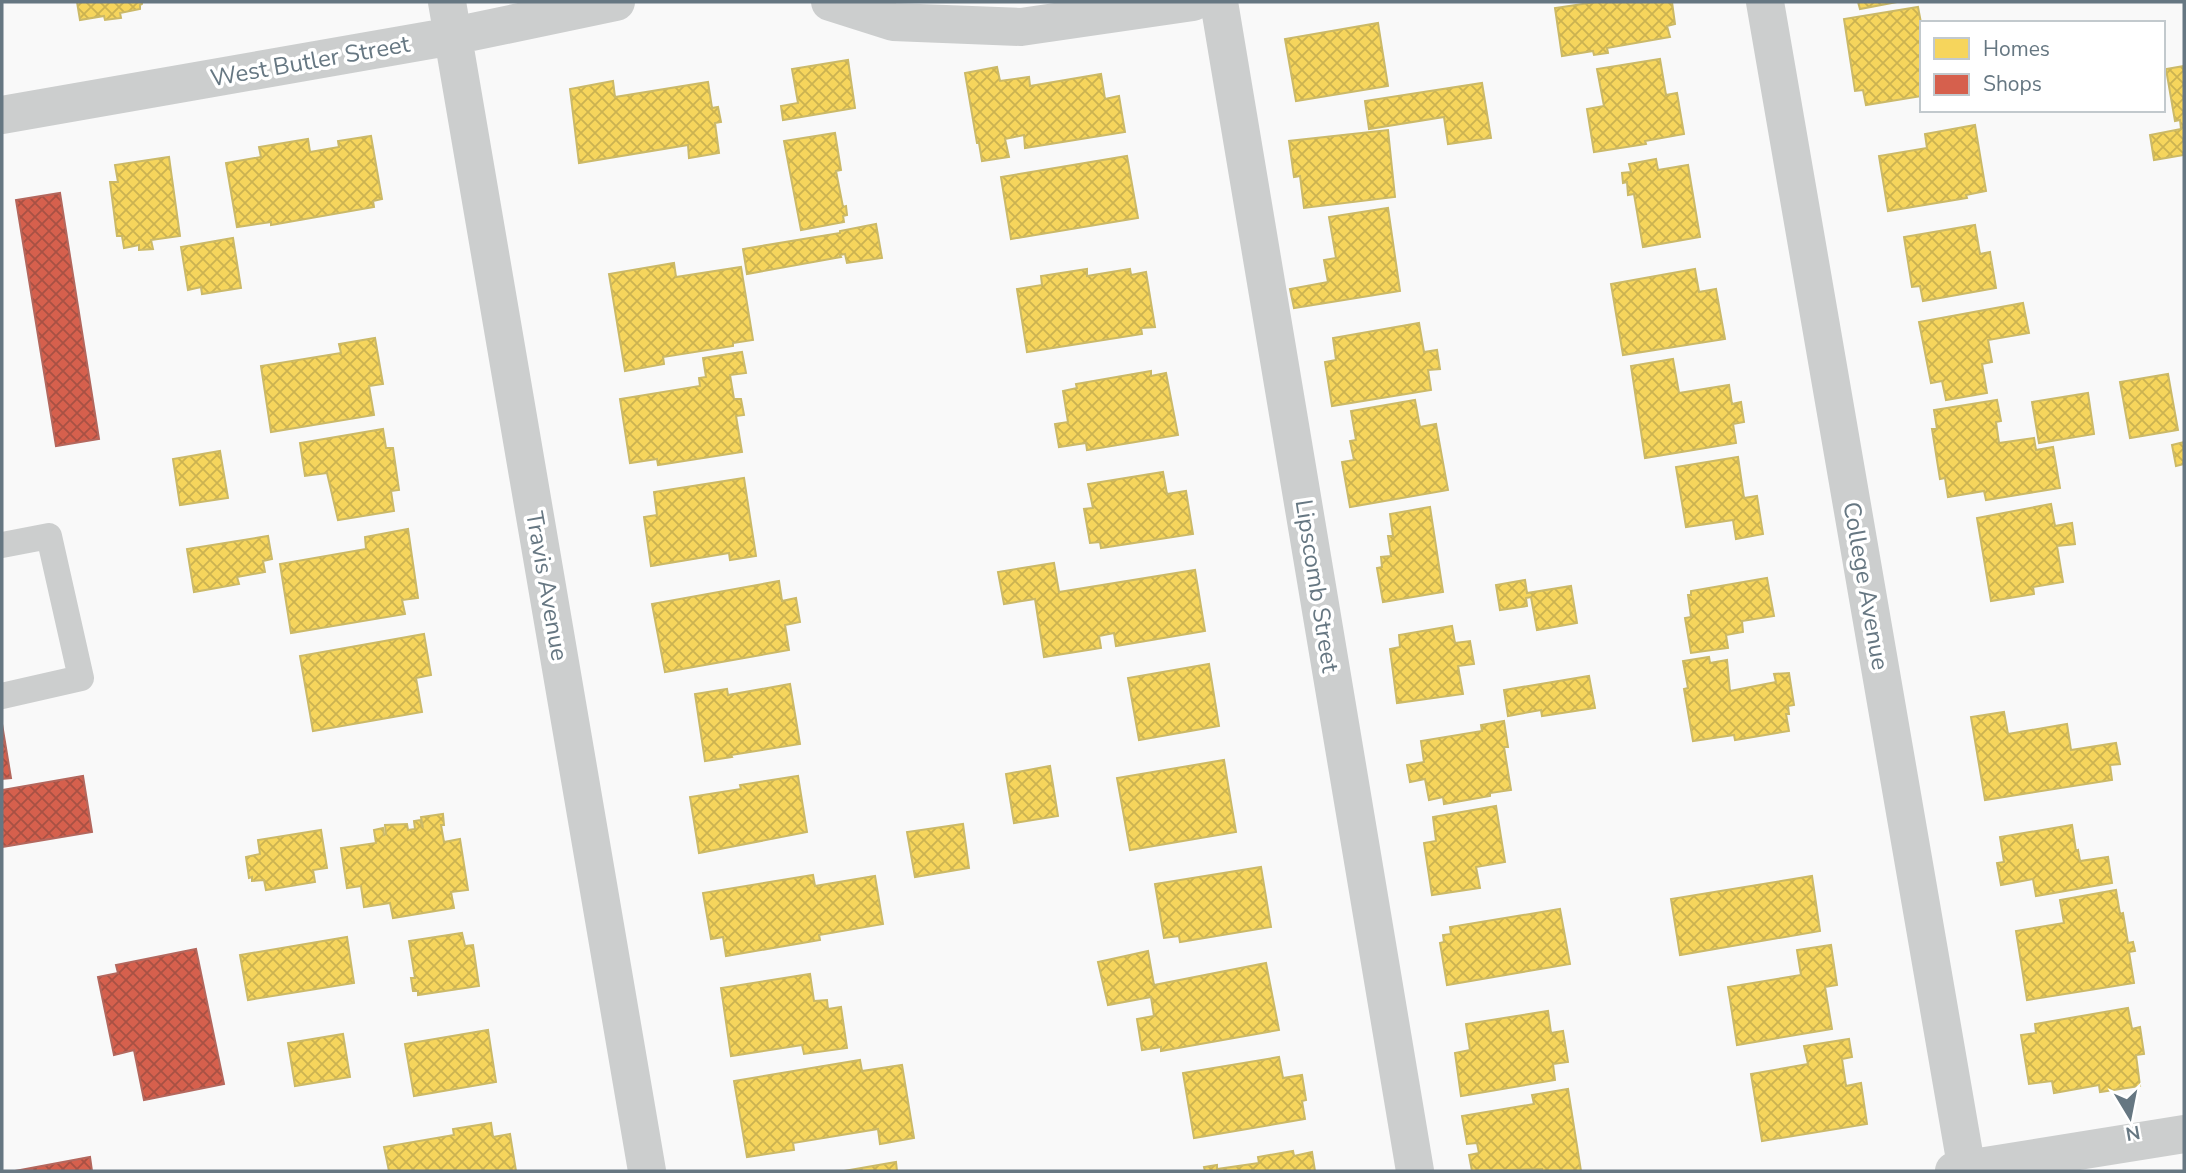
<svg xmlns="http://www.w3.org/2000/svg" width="2186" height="1173" viewBox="0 0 2186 1173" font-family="'Nunito Sans',sans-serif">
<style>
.homes{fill:url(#homes-cross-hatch);stroke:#cbb967;stroke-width:2}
.shops{fill:url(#shops-cross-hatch);stroke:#b4675d;stroke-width:2}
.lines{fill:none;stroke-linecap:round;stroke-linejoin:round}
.lane{stroke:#cccece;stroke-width:26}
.street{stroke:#cccece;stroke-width:38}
.labels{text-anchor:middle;stroke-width:7;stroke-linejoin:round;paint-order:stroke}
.street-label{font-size:24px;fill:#667782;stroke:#fff}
</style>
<defs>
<pattern id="homes-cross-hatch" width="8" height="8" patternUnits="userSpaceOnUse" patternTransform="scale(1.75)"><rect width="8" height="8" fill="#f6d55c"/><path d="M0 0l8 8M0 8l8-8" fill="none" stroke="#cbb251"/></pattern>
<pattern id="shops-cross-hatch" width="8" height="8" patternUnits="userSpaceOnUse" patternTransform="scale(1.75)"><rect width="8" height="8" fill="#d6604d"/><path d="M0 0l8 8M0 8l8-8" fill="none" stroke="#a85144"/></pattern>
</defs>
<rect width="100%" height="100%" fill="#f9f9f9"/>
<!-- homes -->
<path class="homes" d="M77 2H142V4L140 5V9L120 13 121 18 105 20 104 16 80 20Z
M1596 2H1672L1675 24 1667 26 1670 37 1607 48 1608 53 1594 55 1593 51 1562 56 1555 8Z
M1858 2H1897L1860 9Z
M1918 7 1922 28V96L1866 105 1863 90 1855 91 1844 19Z
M1378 23 1388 86 1296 101 1285 39Z
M1660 59 1666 95 1677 93 1684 134 1645 141 1646 144 1594 152 1587 109 1604 106 1597 69Z
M848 60 855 108 783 120 781 106 798 103 792 69Z
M2184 66V155L2154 160 2150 135 2181 129 2180 120 2175 121 2166 69Z
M997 67 1000 81 1029 77 1030 86 1101 74 1105 99 1119 96 1125 132 1025 148 1024 135 1005 139 1009 157 982 161 979 143H977L965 73Z
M613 81 615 97 708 82 712 108 718 107 721 122 715 123 719 153 689 158 688 145 579 163 570 89Z
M1482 83 1491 138 1448 144 1444 117 1369 129 1365 101Z
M1975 125 1986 191 1966 195 1967 198 1888 211 1879 156 1927 148 1925 134Z
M1388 130 1395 197 1304 208 1300 176 1294 177 1289 141Z
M835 133 841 170 836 171 843 207 846 206 847 215 843 216 844 222 801 230 784 141Z
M371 136 382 199 373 201 374 207 271 225V222L237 227 226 163 261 157 259 147 308 139 310 152 339 147 338 141Z
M1127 156 1138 218 1011 239 1001 177Z
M169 157 180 236 151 240 153 249 139 250V245L124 248 122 236H117L110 182H118L115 165Z
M1656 159 1658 170 1688 165 1700 237 1643 247 1634 194 1628 195 1627 182 1623 183 1622 173 1631 172 1629 164Z
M1388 208 1400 291 1294 308 1290 289 1328 282 1324 260 1336 258 1329 217Z
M876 224 882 258 847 263 845 254 840 255 841 257 747 274 743 249 840 233V231Z
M1975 225 1980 254 1990 252 1996 288 1923 301 1920 286 1912 287 1904 237Z
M233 238 241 288 202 294 201 287 188 290 181 247Z
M674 263 676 277 741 267 753 340 733 343V346L663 357 664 364 625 371 609 274Z
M1087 269V276L1130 269 1131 275 1146 272 1155 327 1141 328 1142 334 1027 352 1017 289 1042 285 1041 276Z
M1695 269 1699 292 1716 289 1725 339 1623 355 1611 284Z
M2023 303 2029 333 1988 340 1992 362 1982 364 1987 393 1946 400 1942 381 1931 383 1919 322Z
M1419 323 1424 352 1437 350 1440 369 1428 370 1431 390 1332 406 1325 362 1336 360 1333 338Z
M375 338 383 384 369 386 374 415 271 432 261 366 341 353 339 344Z
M742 352 746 373 730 375 734 399H741L744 415 736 416 742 452 658 465 657 459 630 463 620 399 700 386 699 378 706 377 703 358Z
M1673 359 1679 393 1729 385 1732 404 1741 402 1744 422 1733 424 1736 443 1645 458 1631 366Z
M1151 371V376L1166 373 1178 435 1087 450 1086 443 1059 447 1055 424 1068 422 1063 391 1077 388 1076 384Z
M2168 374 2178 430 2130 438 2120 382Z
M2088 393 2094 434 2039 443 2032 402Z
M1415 400 1420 427 1436 424 1448 490 1350 507 1342 462 1354 460 1350 441 1356 440 1351 411Z
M1997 400 2001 421 1996 422 1999 443 2034 438 2036 450 2053 447 2060 488 1986 500 1984 491 1948 497 1945 478 1940 479 1932 429H1937L1934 410Z
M383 429 386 448H393L399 490 391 491 394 511 338 520 327 473 305 476 300 443Z
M2184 442V464L2176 466 2172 445Z
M220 451 228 498 180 505 173 459Z
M1738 457 1744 498 1757 496 1763 534 1736 539 1733 520 1686 527 1676 467Z
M1163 472 1167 494 1186 491 1193 534 1101 548 1100 542 1090 543 1084 509 1093 508 1088 484Z
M744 478 756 556 730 560 729 553 651 566 644 517 657 515 654 492Z
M2051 504 2055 526 2072 523 2075 544 2057 546 2063 582 2033 587 2034 594 1991 601 1977 518Z
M1430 507 1443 592 1383 602 1377 568 1382 567 1381 557 1391 556 1388 536H1393L1390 514Z
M408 529 418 598 402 600 405 614 291 633 280 564 366 549 365 537Z
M268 536 272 559 263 561 265 572 237 577 239 584 194 592 187 549Z
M1054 563 1059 592 1195 570 1205 631 1116 646 1114 633 1099 636 1101 648 1044 657 1035 599 1004 604 998 572Z
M1767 578 1774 616 1742 621 1743 632 1726 635 1728 648 1691 653 1685 618 1691 617 1688 595H1691V591Z
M1525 580 1527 593 1571 586 1577 623 1537 630 1531 597 1526 598 1527 606 1500 610 1496 585Z
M779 581 782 601 796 598 800 622 785 625 789 650 665 672 652 604Z
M1452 626 1455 643 1470 641 1474 664 1458 666 1463 694 1397 703 1390 649 1400 647 1399 635Z
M424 634 431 675 416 678 422 712 313 731 300 656Z
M1709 657 1710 663 1727 660 1730 691 1776 682 1774 674 1789 673 1794 705 1788 706 1789 714H1786L1789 731 1735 740 1734 735 1693 741 1684 689 1688 688 1683 661Z
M1209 664 1219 726 1139 740 1128 678Z
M1589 676 1595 708 1542 716 1541 710 1508 716 1504 690Z
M790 684 800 744 731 755 732 757 705 761 695 694 727 689 728 695Z
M2004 712 2008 734 2067 724 2071 750 2116 743 2120 764 2110 765 2112 780 1985 800 1971 717Z
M1504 721 1508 747H1504L1511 790 1490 793V796L1444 804 1443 797 1429 800 1425 779 1410 782 1407 765 1424 762 1421 741 1482 731 1481 725Z
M1224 760 1236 832 1130 850 1117 778Z
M1050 766 1058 816 1014 823 1006 774Z
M798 776 807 832 699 853 690 797 741 789 740 785Z
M1496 806 1505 862 1476 867 1480 888 1432 895 1424 843 1436 841 1433 817Z
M443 814 444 825H441L444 842 460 839 468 890 451 892 454 908 393 918 390 903 364 907 361 886 347 888 341 848 376 843 374 830 383 828 384 835 386 834 385 825 407 824 408 830 415 829 414 821 420 820 423 828 421 817Z
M963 824 969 868 915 877 907 832Z
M2072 825 2076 851 2078 850 2080 861 2108 857 2112 883 2036 896 2033 879 2001 885 1997 863 2004 862 2000 837Z
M321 830 327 868 313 870 315 882 266 890 264 880 252 881V877L249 878 246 857 260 854 258 840Z
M1261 867 1271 927 1180 942 1179 936 1164 938 1155 884Z
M813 875 815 886 875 876 883 924 819 935 820 940 726 956 723 937 711 939 703 893Z
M1812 876 1820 931 1680 955 1671 899Z
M2116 890 2120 914 2123 913 2128 943 2133 942 2135 951 2129 952 2134 983 2027 1000 2016 931 2064 923 2060 900Z
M1560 909 1570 964 1447 985 1440 943 1444 942 1443 935 1451 934 1450 927Z
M462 933 465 946 473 945 479 986 418 995V991H413L411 978H415L409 941Z
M347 937 354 983 248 1000 240 955Z
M1831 945 1837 985 1825 987 1832 1029 1737 1045 1728 987 1801 975 1797 950Z
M1148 951 1154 985 1266 963 1279 1030 1161 1051V1047L1142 1050 1137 1019 1154 1016 1151 997 1108 1005 1098 962Z
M810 974 814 1001 827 1000 828 1009 841 1007 847 1048 804 1054 802 1045 731 1056 721 988Z
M2128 1008 2132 1029 2140 1027 2144 1054 2136 1055 2140 1086 2100 1092 2099 1085 2054 1093 2052 1081 2029 1084 2021 1035 2036 1033 2035 1024Z
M1548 1011 1551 1033 1563 1031 1568 1062 1553 1064 1555 1080 1461 1096 1455 1053 1470 1050 1466 1024Z
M488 1030 496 1082 414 1096 405 1044Z
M343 1034 350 1077 295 1086 288 1043Z
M1849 1039 1852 1057 1842 1059 1846 1086 1861 1083 1867 1124 1762 1141 1751 1074 1808 1064 1804 1046Z
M1279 1057 1283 1078 1302 1075 1306 1100 1302 1101 1305 1119 1194 1138 1183 1073Z
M860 1060 862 1071 902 1065 914 1138 880 1144 878 1129 793 1143 794 1150 747 1157 734 1081Z
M1568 1089 1581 1171H1542V1169L1472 1171 1469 1155 1479 1153 1477 1143 1467 1144 1462 1116 1534 1104 1532 1095Z
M491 1123 493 1137 510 1134 516 1171H389L384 1147 454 1135 453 1129Z
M1293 1151 1294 1156 1312 1152 1315 1171H1205L1204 1167 1217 1165V1169L1259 1163 1258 1157Z
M896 1162 897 1171H844Z"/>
<!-- shops -->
<path class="shops" d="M60 193 99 439 56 446 16 200Z
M2 724 11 778 2 779Z
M83 776 92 832 2 847V790Z
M196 949 224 1084 144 1100 134 1050 114 1055 98 977 118 973 116 965Z
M90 1157 92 1171H15Z"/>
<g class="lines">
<!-- lane -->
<path class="lane" d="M2 545 49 536 81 678 2 696"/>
<!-- street -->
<path class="street" d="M447 2 647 1171
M830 2 893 22 1021 27 1193 2
M1219 2 1415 1171
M1765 2 1967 1171
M2 115 453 36 616 2
M1954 1171 2184 1134"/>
</g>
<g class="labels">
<!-- street labels -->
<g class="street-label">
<text transform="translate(310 61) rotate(-10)" y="8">West Butler Street</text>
<text transform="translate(547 586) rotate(80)" y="8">Travis Avenue</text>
<text transform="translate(1317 586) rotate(81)" y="8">Lipscomb Street</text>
<text transform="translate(1866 586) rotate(80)" y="8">College Avenue</text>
</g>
</g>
<!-- border -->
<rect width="2186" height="1173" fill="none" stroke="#667782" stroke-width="7"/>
<!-- legend -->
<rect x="1920" y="21" width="245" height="91" fill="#ffffff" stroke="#c2c9cd" stroke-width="2"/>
<rect x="1934" y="38" width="35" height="21" fill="#f6d55c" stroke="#c2c9cd" stroke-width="2"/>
<text x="1983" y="56" font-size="21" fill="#667782">Homes</text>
<rect x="1934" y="74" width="35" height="21" fill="#d6604d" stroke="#c2c9cd" stroke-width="2"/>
<text x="1983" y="91" font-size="21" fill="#667782">Shops</text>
<!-- north arrow -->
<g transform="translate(2130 1117) rotate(170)" stroke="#ffffff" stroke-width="5" paint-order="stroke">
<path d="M0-5L12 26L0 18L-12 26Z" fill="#667782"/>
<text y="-10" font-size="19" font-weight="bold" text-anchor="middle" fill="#667782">N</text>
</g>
</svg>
